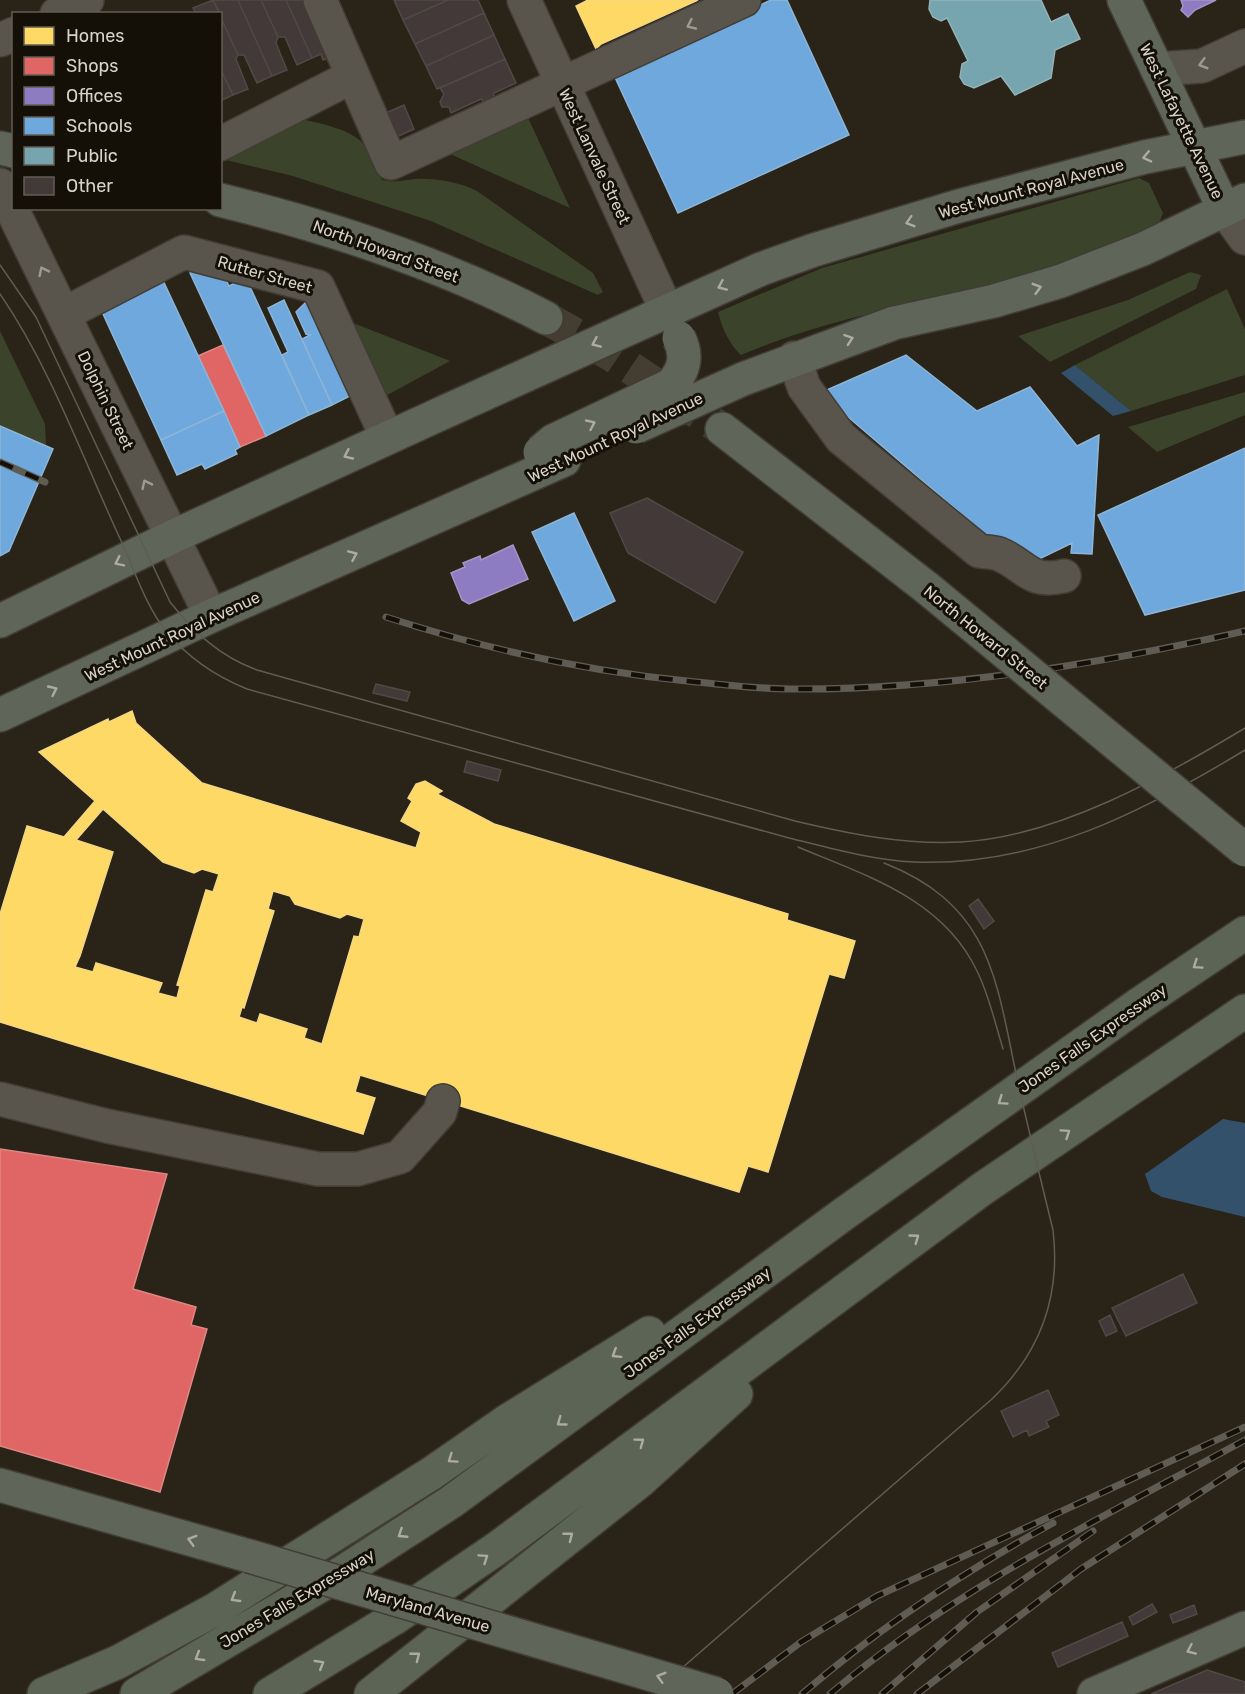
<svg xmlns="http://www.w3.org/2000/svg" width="1245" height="1694" viewBox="0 0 1245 1694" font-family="Rubik,sans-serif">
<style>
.green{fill:#3b432a}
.water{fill:#34516c}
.homes{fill:#ffd966;stroke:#f3d783;stroke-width:1.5;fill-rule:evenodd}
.shops{fill:#e06666;stroke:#de8783;stroke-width:1.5}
.offices{fill:#8e7cc3;stroke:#a496c4;stroke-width:1.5}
.schools{fill:#6fa8dc;stroke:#8eb5d6;stroke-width:1.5}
.public{fill:#76a5af;stroke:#93b3b6;stroke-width:1.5}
.building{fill:#433938;stroke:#504946;stroke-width:1.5}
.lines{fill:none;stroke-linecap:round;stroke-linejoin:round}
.major-tunnel{stroke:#433d32;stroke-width:33;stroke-dasharray:33 16;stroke-linecap:butt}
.minor-casing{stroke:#413d34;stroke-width:36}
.major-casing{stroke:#413d34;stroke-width:36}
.highway-casing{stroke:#413d34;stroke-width:36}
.minor{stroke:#59554d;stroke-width:33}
.major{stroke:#5f6558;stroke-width:33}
.highway{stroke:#5c6456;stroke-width:33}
.tram{stroke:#5f5c54;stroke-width:1.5}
.rail-casing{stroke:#5f5c54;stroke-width:7}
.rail{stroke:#141007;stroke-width:4.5;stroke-dasharray:14;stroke-linecap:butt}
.major-bridge-casing{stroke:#413d34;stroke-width:36;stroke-linecap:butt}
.major-bridge{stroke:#5f6558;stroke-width:33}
.oneway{stroke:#9f9a90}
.oneway2{stroke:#aeaca0}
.oneway3{stroke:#adac9f}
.labels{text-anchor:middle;stroke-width:6;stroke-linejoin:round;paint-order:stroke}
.street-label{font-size:16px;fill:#d8d3c7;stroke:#141007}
</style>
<rect width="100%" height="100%" fill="#292318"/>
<!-- green -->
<path class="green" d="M524 109 570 208 439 149Z
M300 119C319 123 353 129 365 146 373 156 375 169 382 180 394 183 403 180 415 179 436 178 458 182 477 191L593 273 603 292 598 295 431 221 293 176 226 160 224 152Z
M1139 178 1149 183 1163 213 1159 223C1109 246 1058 267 1005 281 916 305 827 318 741 355 729 344 722 328 718 312L822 268Z
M1190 272 1201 275 1196 289 1050 362 1018 336 1128 300Z
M1227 289 1245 329V375L1131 411 1075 365Z
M343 319 450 361 380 399Z
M0 331 45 424 47 462 0 443Z
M1245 392V415L1157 452 1128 427Z"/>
<!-- water -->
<path class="water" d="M1075 365 1131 411 1113 416 1061 373Z
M1223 1119 1245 1123V1217L1162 1197 1151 1191 1145 1174Z"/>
<!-- homes -->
<path class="homes" d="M588 0H698L601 44 596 49 576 6Z
M132 711 136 723 202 783 416 848 421 832 401 821 412 801 408 798 416 784 425 781 442 791 437 794 494 824 788 914 787 920 855 941 844 978 829 974 768 1172 748 1166 739 1192 360 1075 355 1092 375 1098 363 1134 0 1022V914L27 826 64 837 95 801 39 752 108 719 109 722ZM103 809 163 862 194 873 202 869 219 874 213 892 206 890 177 985 180 986 177 998 158 993 162 983 96 963 93 972 75 967 80 956 113 852 76 840ZM273 891 290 896 295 904 340 918 347 914 364 919 359 937 354 936 322 1044 304 1038 307 1029 260 1014 257 1023 239 1017 242 1007 244 1008 274 911 268 909Z"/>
<!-- shops -->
<path class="shops" d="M223 345 266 436 240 447 198 356Z
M0 1149 167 1174 133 1289 196 1307 191 1325 207 1329 160 1492 0 1446Z"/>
<!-- offices -->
<path class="offices" d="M1181 0H1216L1195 10 1188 17 1181 10 1183 6Z
M513 545 528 579 469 604 462 600 451 573 465 567 463 563 480 556 481 560Z"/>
<!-- schools -->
<path class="schools" d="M771 0H787L849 135 678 213 613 73Z
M207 266 222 272 229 286 246 278 309 415 266 436 190 273Z
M160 274 224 411 161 440 98 303Z
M284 300 332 405 309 415 282 355 288 352 268 308Z
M305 303 311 305 354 394 332 405 302 339 310 335 306 334 296 312Z
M906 355 977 411 1030 387 1077 446 1099 435 1092 554 1071 553 1072 543 1031 563 985 534 820 393Z
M224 411 240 447 235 450 237 454 205 469 202 464 177 475 161 440Z
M0 426 53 449 9 551 0 556Z
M1245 448V590L1145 615 1098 515Z
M574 513 615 601 574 621 532 532Z"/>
<!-- public -->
<path class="public" d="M930 0H1041L1051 22 1068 14 1080 39 1055 50 1051 78 1015 95 1001 76 974 88 964 84 960 77 962 64 968 61 947 18 941 21 933 17 929 9Z"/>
<!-- building -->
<path class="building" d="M213 0H238L272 76 257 83 244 55H238Z
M213 0 220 14H196L193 8Z
M238 0H261L278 37 276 43 287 70 272 76Z
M261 0H286L312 58 297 65 285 37H278Z
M286 0H309L333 56 323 60 321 54 312 58Z
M394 0H448L403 20Z
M448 0H478L484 13 415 44 403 20Z
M484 13 494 35 426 66 415 44Z
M220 16 238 55 236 59 248 89 233 95 220 68Z
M494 35 505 59 437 89 426 66Z
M505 59 516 83 494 93 493 101 486 104 481 99 451 113 449 107H442L440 102 444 94 440 88Z
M220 68 233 95 220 101Z
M404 105 414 129 390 140 379 116Z
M647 498 743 552 715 603 628 553 610 513Z
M376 684 410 692 407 701 373 693Z
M467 761 501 770 498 781 464 772Z
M978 899 994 921 984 929 969 906Z
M1183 1274 1197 1303 1126 1336 1112 1308Z
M1110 1315 1117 1331 1106 1336 1099 1321Z
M1048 1390 1059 1415 1046 1421 1049 1427 1029 1436 1027 1430 1013 1437 1001 1411Z
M1152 1604 1157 1612 1133 1625 1129 1617Z
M1194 1605 1197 1614 1173 1623 1170 1615Z
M1122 1622 1128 1636 1058 1667 1052 1653Z
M1207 1670 1245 1682V1694H1151Z"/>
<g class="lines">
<!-- major-tunnel -->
<path class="major-tunnel" d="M546 318 610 354 722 429"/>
<!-- minor casing -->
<g class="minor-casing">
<path id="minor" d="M320 0 353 76
M524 0 667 311
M57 14 87 0
M0 40 14 34
M1157 69 1202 66 1245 46
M220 144 353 76 391 163 744 0
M0 185 211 616
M1224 209 1245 238
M64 314 184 252 318 287 387 437
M794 358 804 387 841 438 979 551C985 552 993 552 999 554 1027 566 1029 584 1064 576
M0 1099 107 1126 318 1169H358L400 1157 440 1112 443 1101"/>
</g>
<!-- major casing -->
<g class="major-casing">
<path id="major" d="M1124 0 1224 209
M0 148 14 151
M220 200C334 228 443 264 546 318
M650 319 761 269 814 250 959 206 1145 157 1245 137
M743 379 894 323 994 301 1061 281 1143 249 1245 200
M722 429 927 588
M0 621 172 537 440 414
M0 715 211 616 564 460
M0 1485 249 1556
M1094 1694 1245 1628"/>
</g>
<!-- highway casing -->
<g class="highway-casing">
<path id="highway" d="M44 1694 118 1662 216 1609 432 1473 507 1421 649 1333
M137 1694 343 1572 451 1502 845 1213 1138 1005 1245 933
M270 1694 393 1619 496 1549 982 1189 1245 1011
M371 1694 640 1481 736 1394"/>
</g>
<!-- minor -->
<use href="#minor" class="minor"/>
<!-- major -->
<use href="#major" class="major"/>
<!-- highway -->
<use href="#highway" class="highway"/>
<!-- tram -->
<path class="tram" d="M0 265 36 317 170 602C195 633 219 656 257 670L795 821C850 834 904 845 961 842 1057 837 1164 777 1245 728
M0 294C52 370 84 462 123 545 136 574 146 606 166 631 188 658 215 676 247 689L789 838C830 848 872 860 914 862 1037 867 1143 812 1245 750
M798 847C867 876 943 899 977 971 989 995 995 1023 1003 1049
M652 1694 992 1399C1040 1353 1061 1297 1053 1230 1041 1181 1029 1132 1018 1083 996 981 993 906 884 863"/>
<!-- rail casing -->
<g class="rail-casing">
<path id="rail" d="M0 462 45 482
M386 617C488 650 590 672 696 682 728 685 760 689 791 689 943 690 1097 665 1245 631
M732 1694 801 1642 877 1596 1245 1427
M802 1694C880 1627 963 1572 1053 1523
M830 1694C954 1589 1103 1517 1245 1440
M882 1694 977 1612 1093 1531
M917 1694 1081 1569 1245 1464"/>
</g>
<!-- rail -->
<use href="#rail" class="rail"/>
<!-- major-bridge casing -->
<g class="major-bridge-casing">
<path id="major-bridge" d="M440 414 650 319
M636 427 743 379
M540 452 553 441 671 385C684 371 688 356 679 338
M927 588 1245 850
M249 1556 717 1694"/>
</g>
<!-- major-bridge -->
<use href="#major-bridge" class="major-bridge"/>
</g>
<!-- one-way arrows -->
<defs><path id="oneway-chevron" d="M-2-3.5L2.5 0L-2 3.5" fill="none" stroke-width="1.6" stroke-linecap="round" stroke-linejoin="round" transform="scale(1.5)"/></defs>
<g class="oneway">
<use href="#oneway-chevron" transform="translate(691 25) rotate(155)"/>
<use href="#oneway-chevron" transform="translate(1203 64) rotate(164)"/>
<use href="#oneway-chevron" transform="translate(43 271) rotate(-116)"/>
<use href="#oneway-chevron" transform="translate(146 484) rotate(-116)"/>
</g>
<g class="oneway2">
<use href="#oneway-chevron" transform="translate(1147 157) rotate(167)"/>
<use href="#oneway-chevron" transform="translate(910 222) rotate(163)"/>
<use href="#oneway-chevron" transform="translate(722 286) rotate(156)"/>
<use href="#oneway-chevron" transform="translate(1037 288) rotate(-16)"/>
<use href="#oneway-chevron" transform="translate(849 339) rotate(-19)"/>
<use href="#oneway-chevron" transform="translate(596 343) rotate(156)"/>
<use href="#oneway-chevron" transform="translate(591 424) rotate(-25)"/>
<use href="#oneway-chevron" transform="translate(348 455) rotate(155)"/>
<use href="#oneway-chevron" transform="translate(353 555) rotate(-24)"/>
<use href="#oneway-chevron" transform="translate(119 562) rotate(154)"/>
<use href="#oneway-chevron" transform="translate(53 690) rotate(-25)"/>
<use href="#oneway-chevron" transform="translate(192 1540) rotate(-164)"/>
<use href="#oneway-chevron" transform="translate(1191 1650) rotate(156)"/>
<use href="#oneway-chevron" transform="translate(661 1677) rotate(-164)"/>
</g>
<g class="oneway3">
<use href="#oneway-chevron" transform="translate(1197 965) rotate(146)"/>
<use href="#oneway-chevron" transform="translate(1002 1101) rotate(145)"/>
<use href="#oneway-chevron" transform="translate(1066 1133) rotate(-34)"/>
<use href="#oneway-chevron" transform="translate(915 1238) rotate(-36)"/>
<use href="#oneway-chevron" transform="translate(616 1354) rotate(148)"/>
<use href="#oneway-chevron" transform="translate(561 1422) rotate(144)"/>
<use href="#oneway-chevron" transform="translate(640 1442) rotate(-37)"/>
<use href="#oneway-chevron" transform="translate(452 1459) rotate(145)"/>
<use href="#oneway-chevron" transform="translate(402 1534) rotate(147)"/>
<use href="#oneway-chevron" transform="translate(569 1536) rotate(-38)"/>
<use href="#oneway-chevron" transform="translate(484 1558) rotate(-34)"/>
<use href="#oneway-chevron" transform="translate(235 1598) rotate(149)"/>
<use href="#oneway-chevron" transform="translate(416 1656) rotate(-38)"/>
<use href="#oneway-chevron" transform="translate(199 1657) rotate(149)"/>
<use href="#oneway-chevron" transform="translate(320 1664) rotate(-31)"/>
</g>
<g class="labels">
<!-- street labels -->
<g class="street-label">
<text transform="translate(1182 121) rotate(64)" y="6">West Lafayette Avenue</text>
<text transform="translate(595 156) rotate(65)" y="6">West Lanvale Street</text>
<text transform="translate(1031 188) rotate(-15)" y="6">West Mount Royal Avenue</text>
<text transform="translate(386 251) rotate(20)" y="6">North Howard Street</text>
<text transform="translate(265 274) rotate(16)" y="6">Rutter Street</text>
<text transform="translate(106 400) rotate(64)" y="6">Dolphin Street</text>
<text transform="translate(615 437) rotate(-25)" y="6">West Mount Royal Avenue</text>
<text transform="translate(172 636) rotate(-25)" y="6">West Mount Royal Avenue</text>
<text transform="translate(986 637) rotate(39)" y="6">North Howard Street</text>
<text transform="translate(1092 1038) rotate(-35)" y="6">Jones Falls Expressway</text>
<text transform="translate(697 1322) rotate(-36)" y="6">Jones Falls Expressway</text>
<text transform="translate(297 1598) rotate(-31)" y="6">Jones Falls Expressway</text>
<text transform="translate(428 1609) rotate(16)" y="6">Maryland Avenue</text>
</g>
</g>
<!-- legend -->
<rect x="12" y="12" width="210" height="198" fill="#141007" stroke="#625e54" stroke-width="1.5"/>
<rect x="24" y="27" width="30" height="18" fill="#ffd966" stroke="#625e54" stroke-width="1.5"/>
<text x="66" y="42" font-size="18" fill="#d8d3c7">Homes</text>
<rect x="24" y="57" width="30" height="18" fill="#e06666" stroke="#625e54" stroke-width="1.5"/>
<text x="66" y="72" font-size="18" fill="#d8d3c7">Shops</text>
<rect x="24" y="87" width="30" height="18" fill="#8e7cc3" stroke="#625e54" stroke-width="1.5"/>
<text x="66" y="102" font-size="18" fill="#d8d3c7">Offices</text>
<rect x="24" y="117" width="30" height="18" fill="#6fa8dc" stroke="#625e54" stroke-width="1.5"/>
<text x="66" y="132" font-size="18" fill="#d8d3c7">Schools</text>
<rect x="24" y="147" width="30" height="18" fill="#76a5af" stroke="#625e54" stroke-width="1.5"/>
<text x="66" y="162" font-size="18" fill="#d8d3c7">Public</text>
<rect x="24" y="177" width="30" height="18" fill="#433938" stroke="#625e54" stroke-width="1.5"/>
<text x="66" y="192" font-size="18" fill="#d8d3c7">Other</text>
</svg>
